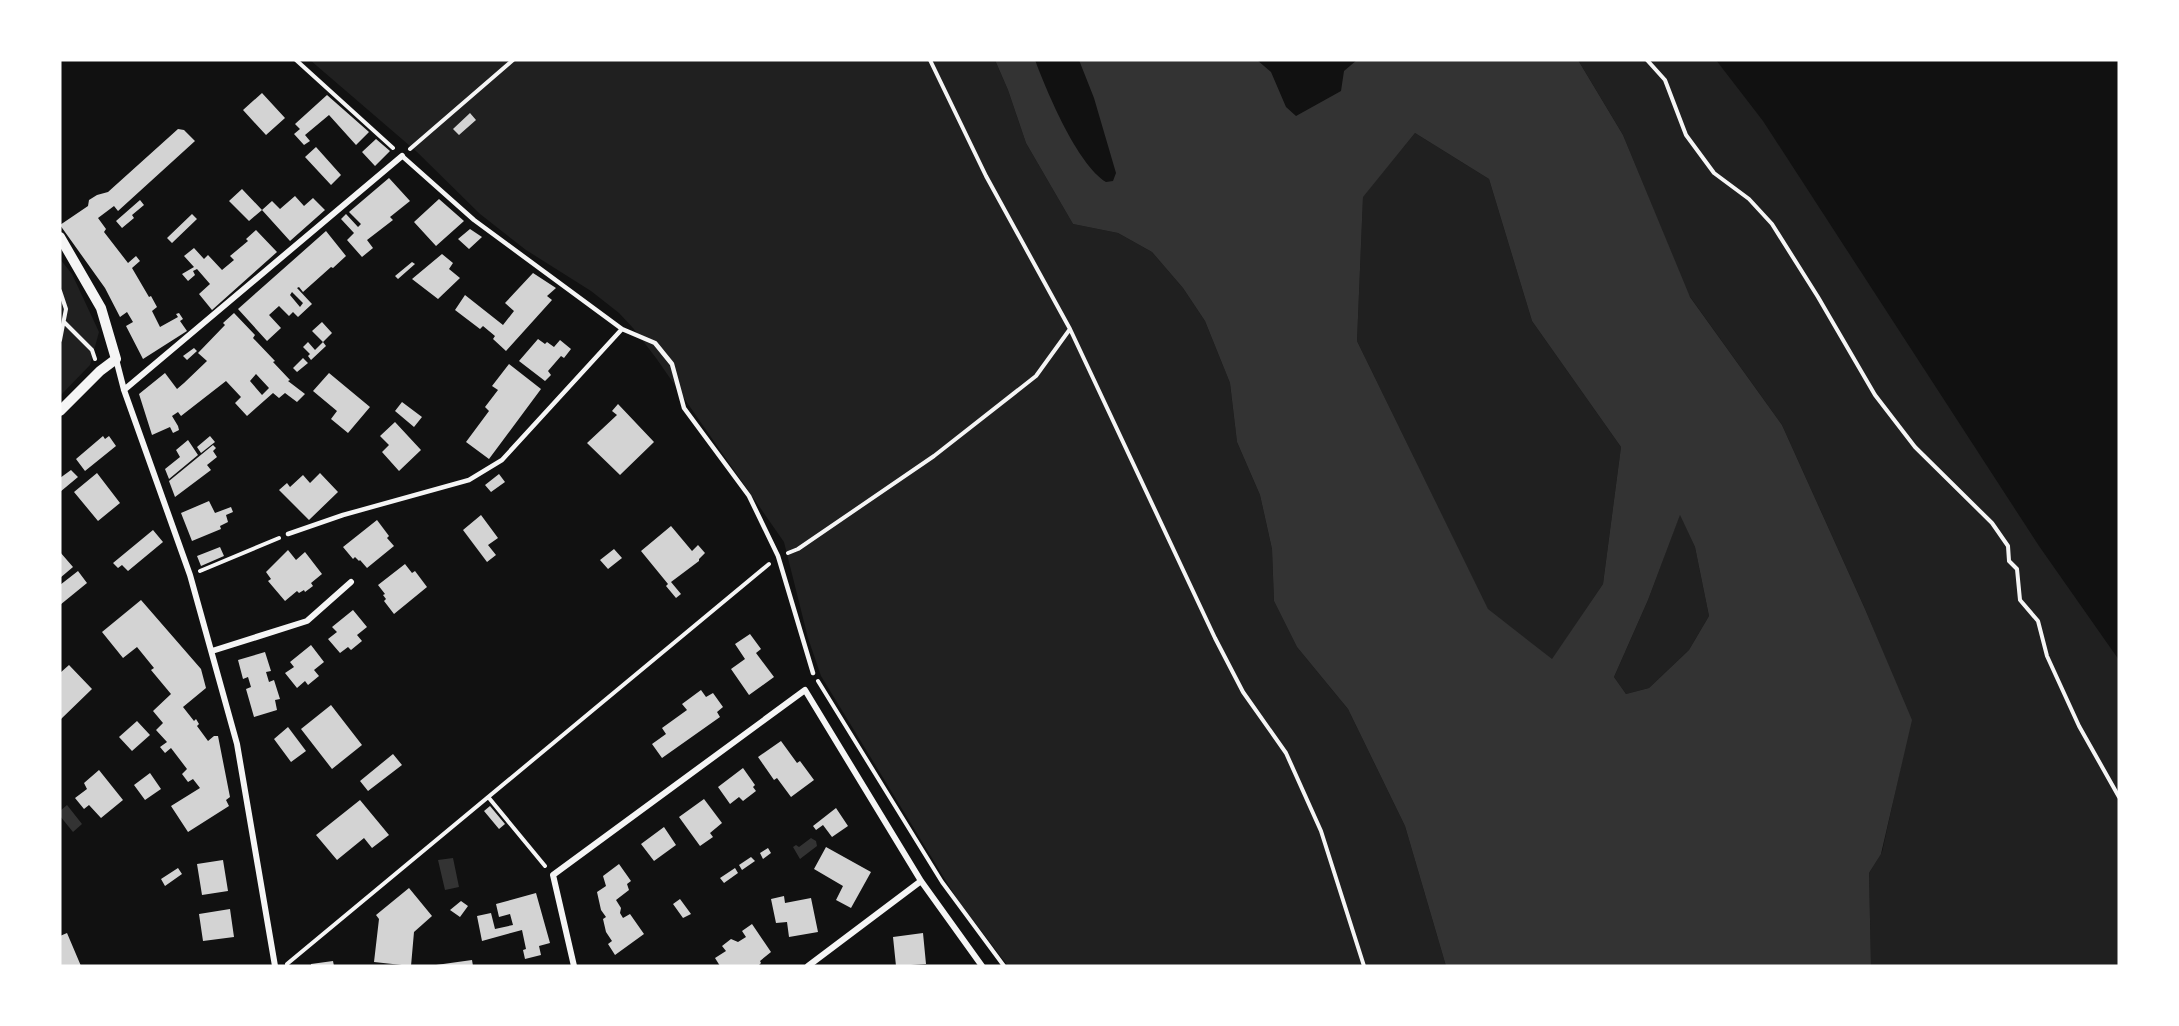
<svg xmlns="http://www.w3.org/2000/svg" width="2179" height="1026" viewBox="0 0 2179 1026" font-family="Spectral,serif">
<style>
.green{fill:#202020}
.water{fill:#333;fill-rule:evenodd}
.building{fill:#d3d3d3;fill-rule:evenodd}
.lines{fill:none;stroke-linecap:round;stroke-linejoin:round}
.path{stroke:#f5f5f5;stroke-width:4}
.service{stroke:#f5f5f5;stroke-width:4.5}
.minor{stroke:#f5f5f5;stroke-width:6}
.tertiary{stroke:#f5f5f5;stroke-width:10}
</style>
<rect width="100%" height="100%" fill="#111"/>
<!-- green -->
<path class="green" d="M310 60H995L1008 90 1026 143 1073 224 1118 233 1152 252 1183 288 1205 321 1230 383 1237 442 1260 495 1272 549 1274 601 1297 647 1348 709 1405 826 1446 966H1008L957 899 821 676 808 638 784 542 656 358 633 328 619 313 591 291 526 250 480 214 417 152Z
M1578 60H1716L1763 121 2039 546 2119 660V966H1871L1869 873 1882 852 1911 720 1865 609 1782 425 1688 294 1623 135Z
M1415 133 1489 179 1532 321 1621 447 1603 584 1552 660 1488 610 1357 341 1363 196Z
M60 259 72 274 99 332 90 365 60 396Z
M1680 514 1695 547 1709 616 1689 650 1649 688 1626 694 1614 677 1648 600Z"/>
<!-- water -->
<path class="water" d="M995 60H1035C1047 92 1077 164 1106 182L1113 181 1116 173 1094 98 1079 60H1257L1271 72 1286 107 1296 116 1341 91 1344 71 1357 60H1578L1623 135 1690 297 1782 425 1865 609 1912 720 1881 854 1869 873 1871 966H1446L1405 826 1348 709 1297 647 1274 601 1272 549 1260 495 1237 442 1230 383 1205 321 1183 288 1152 252 1118 233 1073 224 1026 143 1008 90ZM1415 133 1489 179 1532 321 1621 447 1603 584 1552 659 1488 609 1357 341 1363 197ZM1680 515 1695 547 1709 616 1689 650 1649 688 1626 694 1614 677 1648 600Z
M67 805 82 824 73 832 60 816V811Z
M811 838 816 841 817 846 800 859 793 847 796 845 799 847Z
M453 858 459 887 445 890 438 860Z"/>
<!-- building -->
<path class="building" d="M262 93 285 118 266 135 243 110Z
M327 95 369 132 356 145 329 115 305 135 310 141 304 145 294 134 300 129 295 124Z
M470 113 476 120 459 135 453 129Z
M178 129 184 130 195 141 118 211 114 206 98 218 106 229 104 232 128 263 136 256 140 261 132 268 149 297 151 296 157 307 152 311 160 327 178 317 176 314 179 313 183 319 180 321 187 331 143 359 126 326 133 322 127 312 120 317 105 288 60 225 88 206 89 200 97 195 108 192Z
M376 139 390 151 375 166 362 152Z
M316 147 341 175 331 185 305 157Z
M389 178 410 201 390 217 393 220 367 240 373 248 362 257 347 240 354 233 341 219 346 214 358 227 361 224 349 212Z
M242 189 262 210 249 221 229 201Z
M295 196 304 206 313 198 325 210 290 241 262 210 272 201 280 209Z
M439 199 464 221 436 246 414 222Z
M140 200 144 205 132 215 134 218 122 228 116 221Z
M192 214 197 219 172 243 167 238Z
M470 229 482 237 469 249 458 239Z
M256 230 277 252 212 310 199 294 210 284 197 269 193 271 195 275 188 281 182 274 194 267 184 256 194 248 204 259 208 255 222 270 234 260 230 256 248 241 246 239Z
M326 231 346 256 333 268 331 267 303 292 299 287 297 288 312 304 298 317 293 312 289 316 279 306 269 315 281 328 267 341 238 309ZM292 292 303 303 300 307 290 295Z
M442 254 453 263 449 269 460 278 438 299 412 279Z
M412 262 415 264 398 279 395 276Z
M533 273 556 288 547 296 552 300 506 351 493 339 495 336 483 326 480 329 455 310 465 295 503 325 514 311 505 303Z
M234 313 255 335 253 338 275 361 273 362 290 380 288 381 305 394 297 402 285 393 279 398 273 393 247 416 235 403 241 397 226 381 181 416 178 412 172 416 178 426 179 430 173 433 170 427 152 435 139 394 165 373 177 389 184 383 207 361 198 353 225 325 223 323ZM256 374 269 388 262 395 250 381Z
M322 322 332 333 323 342 312 331Z
M538 339 545 344 547 342 554 347 560 340 571 349 564 358 561 356 548 371 551 375 545 381 519 361Z
M308 342 315 350 323 342 326 346 311 360 308 356 310 354 303 347Z
M194 348 197 351 187 360 183 356Z
M303 358 308 363 297 372 293 368Z
M509 364 541 389 489 459 466 442 489 411 485 407 498 390 492 386Z
M329 373 370 407 348 433 331 419 337 411 313 391Z
M402 402 422 417 414 427 395 411Z
M618 404 654 442 620 475 587 443 617 415 612 411Z
M395 422 421 450 399 471 382 452 389 445 380 436Z
M103 436 105 439 109 436 116 446 85 471 76 459Z
M210 436 215 442 201 453 197 447Z
M188 440 198 455 169 479 165 469 180 457 176 450Z
M213 445 216 448 213 451 217 457 207 465 211 470 175 497 169 481Z
M71 470 78 477 60 492V478Z
M97 473 120 503 98 521 74 492Z
M320 473 338 492 309 520 279 490 287 483 290 487 303 475 310 483Z
M499 474 505 482 491 492 485 485Z
M209 501 215 513 231 507 233 512 226 515 228 522 220 526 221 529 192 541 181 513Z
M481 515 498 538 488 545 496 555 487 562 463 530Z
M377 520 389 536 387 538 394 546 367 568 360 560 359 561 355 557 353 559 343 547Z
M671 526 692 551 698 545 705 553 699 559V561L671 582 681 594 676 598 666 586 668 584 641 551Z
M153 530 163 542 128 571 122 565 118 568 113 563Z
M220 547 224 556 201 566 197 556Z
M614 549 622 558 608 569 600 560Z
M288 550 296 560 305 552 322 574 311 583 313 586 305 592 304 590 299 593 297 591 285 601 268 581 271 579 266 572Z
M60 552 73 567 60 578Z
M405 564 412 573 415 571 427 587 394 614 384 601 386 599 383 595 385 594 378 585Z
M78 571 87 583 60 605V585Z
M141 600 201 669 206 688 183 707 194 721 196 719 199 724 197 726 208 741 214 736H218L230 797 226 800 229 806 188 832 171 806 200 788 193 779 188 782 182 774 187 769 171 748 165 753 160 747 167 742 156 730 163 723 153 711 171 694 151 670 154 668 137 647 123 658 102 632Z
M353 610 367 627 357 635 362 641 351 650 348 647 340 653 328 639 337 632 332 627Z
M750 634 761 649 756 653 774 677 749 695 731 669 745 659 735 644Z
M311 645 324 662 314 670 319 676 308 685 305 681 297 688 285 673 294 667 290 662Z
M265 652 271 671 266 672 269 682 274 680 280 699 275 700 277 710 254 717 246 689 251 687 248 677 243 679 238 660Z
M69 665 92 689 60 720V673Z
M701 690 706 697 713 693 723 707 717 712 720 717 662 758 652 744 666 734 662 728 687 710 682 704Z
M331 705 362 745 332 769 301 729Z
M137 721 150 735 132 751 119 737Z
M288 727 306 751 291 762 274 739Z
M781 741 797 763 800 761 814 780 791 797 777 778 774 780 758 757Z
M393 754 402 765 368 791 360 781Z
M743 768 755 785 753 787 756 791 743 801 739 797 730 804 718 787Z
M99 770 123 800 101 818 89 805 84 809 75 798 87 789 84 783Z
M150 773 161 789 145 800 134 785Z
M704 799 722 823 710 833 713 837 700 846 679 817Z
M360 800 389 835 372 848 364 838 337 860 316 835Z
M490 806 505 824 499 829 484 811Z
M836 808 848 826 832 837 823 825 816 830 813 826Z
M664 827 676 845 654 861 641 844Z
M826 847 871 872 851 908 836 900 843 886 814 869Z
M768 848 771 853 763 859 760 853Z
M751 857 755 861 742 870 739 865Z
M223 860 228 891 202 895 197 864Z
M619 864 631 881 627 884 629 890 616 900 621 908 620 913 623 918 630 914 644 934 615 955 608 944 612 941 606 932 603 919 606 917 601 910 597 892 606 886 603 876Z
M178 868 182 874 165 886 161 879Z
M735 868 738 873 724 883 720 878Z
M409 888 432 916 414 932 411 966 374 962 379 919 376 915Z
M536 893 550 943 539 946 541 955 525 959 523 950 526 949 522 930 482 941 477 916 491 913 495 929 513 925 510 914 499 917 496 904Z
M784 896 785 903 811 898 818 932 789 937 787 922 776 923 771 899Z
M680 899 691 914 683 918 673 904Z
M461 901 468 906 460 917 450 910Z
M230 909 234 937 203 941 199 914Z
M752 924 771 952 760 961 761 963 758 966H720L715 958 726 951 722 946 731 939 738 942 746 937 742 931Z
M67 933 81 966H60V936Z
M923 933 926 964 896 966 893 937Z
M472 960 473 966H436V965Z
M333 961 334 966H311V964Z"/>
<g class="lines">
<!-- path -->
<path class="path" d="M296 60 393 148
M930 60 986 176 1070 329 1215 638 1243 692 1286 753 1321 831 1364 966
M1647 60 1665 80 1686 135 1714 173 1749 199 1772 224 1818 297 1875 395 1915 447 1992 523 2008 546 2009 561 2017 569 2020 600 2038 621 2047 656 2079 726 2119 797
M410 149 513 60
M60 291 66 309 60 340
M64 322 92 350 95 359
M788 553 798 549 934 456 1036 376 1070 329
M200 571 279 538
M818 681 942 882 1004 966
M489 798 545 866
M287 964 769 564"/>
<!-- service -->
<path class="service" d="M402 156 474 220 622 329 655 343 672 364 684 408 749 496 778 556 813 673
M288 534 343 515 469 480 502 460 622 329"/>
<!-- minor -->
<path class="minor" d="M116 359 124 390 190 575 237 744 275 966
M124 390 402 156
M212 651 307 621 351 582
M574 966 553 875 805 690 921 881 982 966
M808 966 921 881"/>
<!-- tertiary -->
<path class="tertiary" d="M60 237 101 308 116 359 100 371 60 411"/>
</g>
<!-- border -->
<rect width="2179" height="1026" fill="none" stroke="#ffffff" stroke-width="123"/>
</svg>
